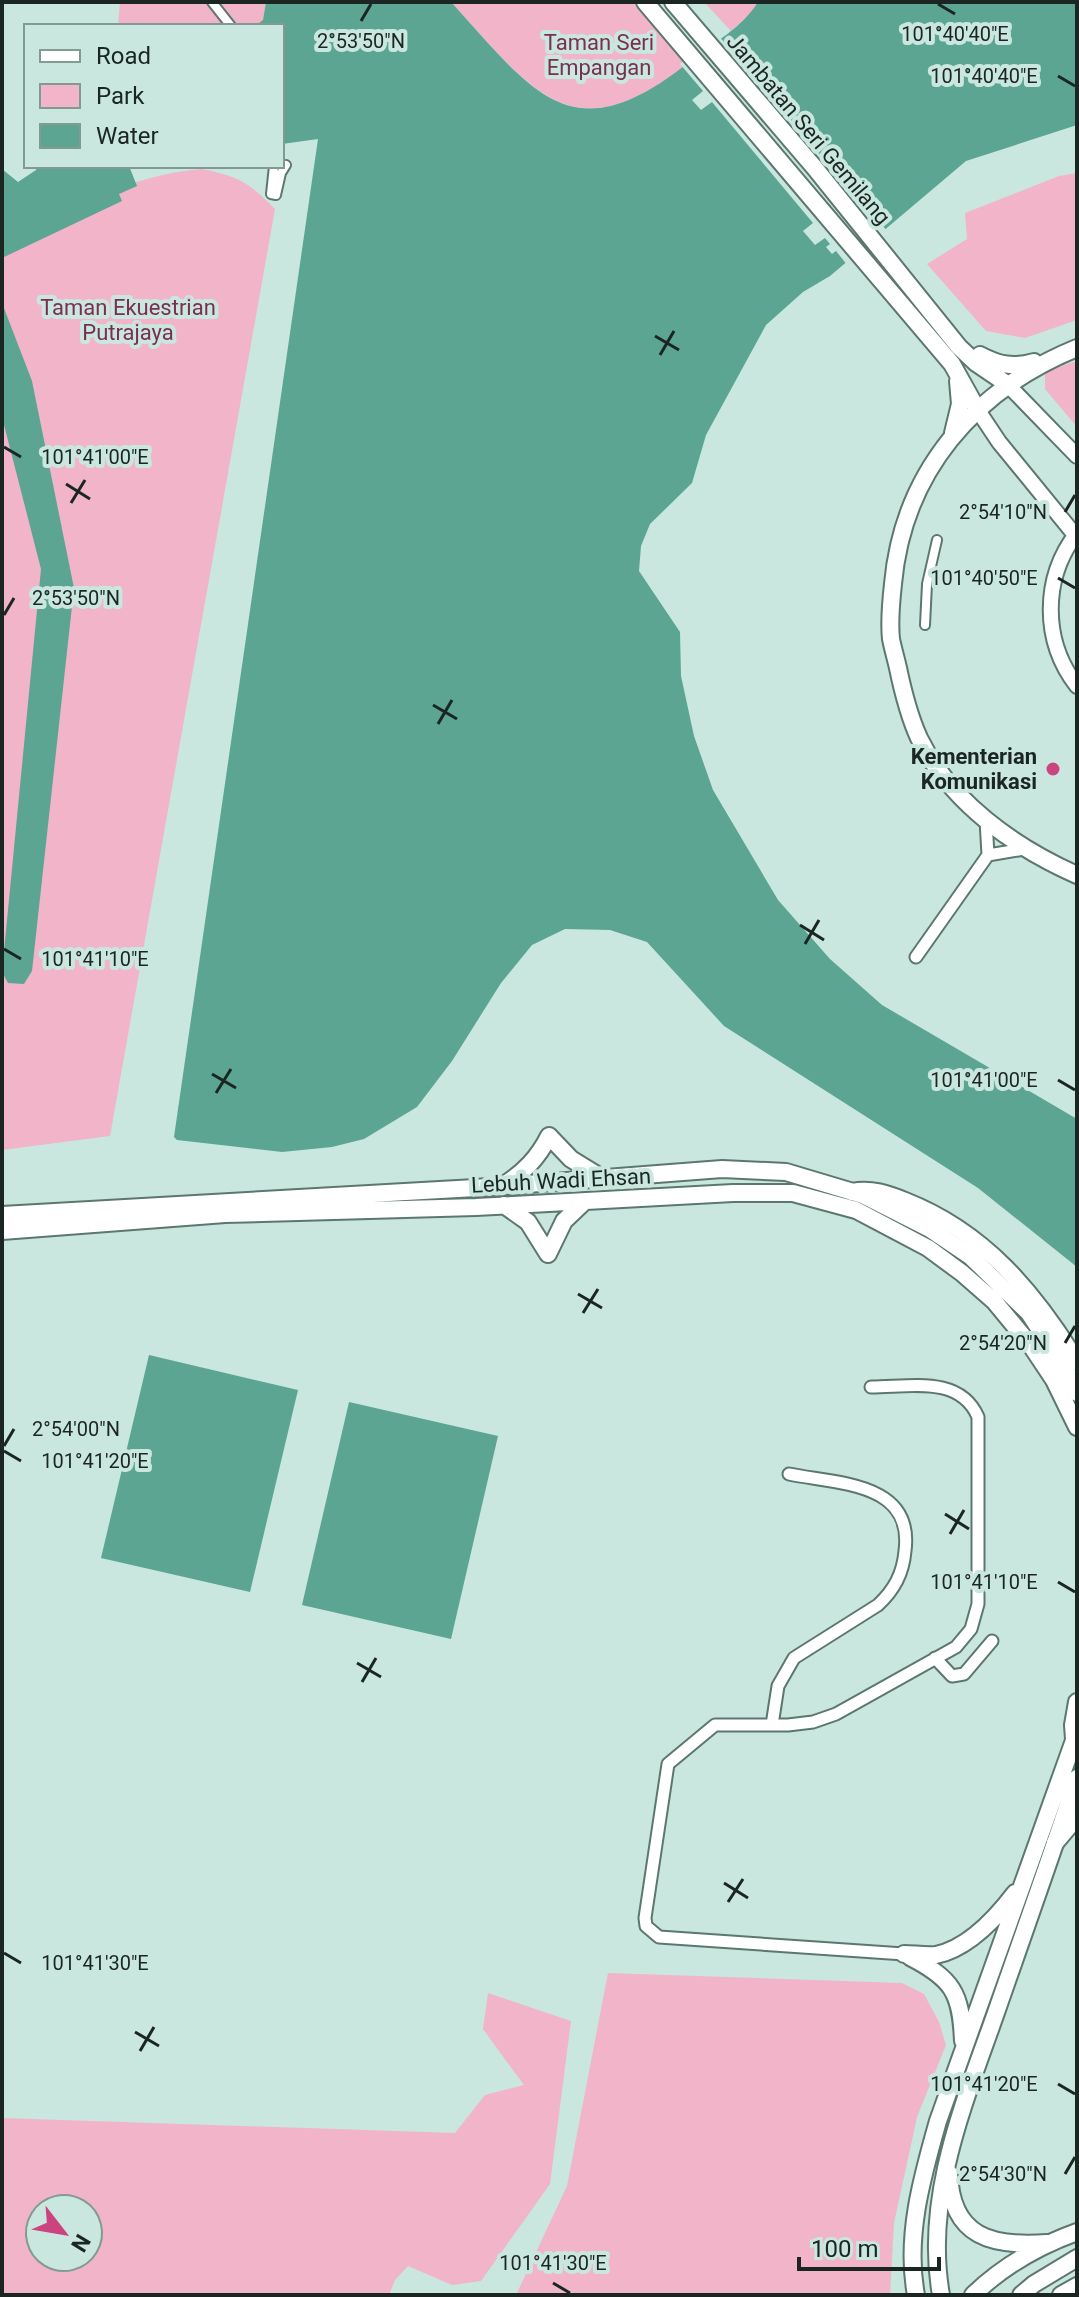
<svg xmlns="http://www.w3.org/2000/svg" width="1079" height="2297" viewBox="0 0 1079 2297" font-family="Roboto,sans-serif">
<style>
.green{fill:#f1b4c9;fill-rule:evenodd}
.water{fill:#5ba592}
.pier{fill:#c9e7de}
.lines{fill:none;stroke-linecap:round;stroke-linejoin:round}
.pedestrian-casing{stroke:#5c776f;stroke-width:12}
.minor-casing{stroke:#5c776f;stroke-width:15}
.tertiary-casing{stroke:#5c776f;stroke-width:18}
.secondary-casing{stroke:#5c776f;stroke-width:20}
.primary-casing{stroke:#5c776f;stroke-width:20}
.pedestrian{stroke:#fff;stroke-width:8}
.minor{stroke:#fff;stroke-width:11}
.tertiary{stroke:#fff;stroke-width:14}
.secondary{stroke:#fff;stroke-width:16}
.primary{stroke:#fff;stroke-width:16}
.ticks{fill:none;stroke:#1b2623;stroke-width:3}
.poi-dot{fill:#cb437f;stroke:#c9e7de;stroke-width:3}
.labels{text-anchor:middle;stroke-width:8;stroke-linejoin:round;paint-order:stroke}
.park-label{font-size:22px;fill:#7a2f4f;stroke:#c9e7de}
.street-label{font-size:22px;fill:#1b2623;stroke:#c9e7de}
.poi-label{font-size:22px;font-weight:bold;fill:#1b2623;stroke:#c9e7de;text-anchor:end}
.ticks-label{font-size:20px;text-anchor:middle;fill:#1b2623;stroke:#c9e7de;stroke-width:8;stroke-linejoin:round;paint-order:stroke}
</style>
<rect width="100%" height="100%" fill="#c9e7de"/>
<!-- green -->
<path class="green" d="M120 2H266L263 20 255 26H118Z
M451 2H644L692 60C574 157 534 93 451 2Z
M704 2H758L752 12 731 31Z
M202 169C240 177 248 182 275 209L110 1136 2 1150V242C68 210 128 175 202 169Z
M1077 173V320L1025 338 986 331 927 264 967 239 965 213 1059 176Z
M1077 361V427L1045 389V371Z
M608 1973 902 1983 924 1994 939 2022 946 2045 917 2117 894 2223 890 2295H516L567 2186Z
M488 1993 571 2021 550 2184 481 2281 452 2285 408 2266 395 2280 389 2295H2V2118L455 2133 485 2095 524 2085 483 2029ZM88 2209V2257H40V2209Z"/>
<!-- water -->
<path class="water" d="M266 2H451C534 93 572 156 689 62 713 43 742 28 758 2H1077V125L966 161 830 276 803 292 766 325 706 435 692 483 650 524 641 546 639 571 680 632 681 676 694 736 713 790 778 900 830 959 882 1005 1077 1119V1267L978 1188 724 1026 647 942 610 930 565 929 532 945 501 983 452 1061 417 1107 364 1139 332 1147 282 1152 177 1140 174 1137 318 139 282 144V26H255L263 20Z
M37 166H129L137 186 119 194 122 201 2 258V169L18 182 36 170Z
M2 303 32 381 74 588 32 971 24 984 8 983 2 972 41 569 2 417Z
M149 1355 298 1390 250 1592 101 1558Z
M349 1402 498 1436 451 1639 302 1605Z"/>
<!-- pier -->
<path class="pier" d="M718 35 740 61 751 52 759 61 749 70 850 190 860 183 871 196 863 203 888 232 848 266 836 251 832 254 826 247 830 244 825 238 815 245 803 231 813 223 712 102 701 110 692 100 703 91 680 64Z"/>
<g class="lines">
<!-- pedestrian casing -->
<g class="pedestrian-casing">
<path id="pedestrian" d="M212 2 231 26
M274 166 271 194 276 195 281 173 286 165
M925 625 927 584 937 540"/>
</g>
<!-- minor casing -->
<g class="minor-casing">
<path id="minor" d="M988 855 1024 849
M916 957 988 855 986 820
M871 1387C910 1387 960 1375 978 1417V1604L971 1629 956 1647 836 1714 813 1722 788 1725H715L668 1764 645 1918 646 1926 659 1937 904 1954
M935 1658 952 1676 964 1674 992 1641
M772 1725 778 1686 794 1658 878 1605C894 1590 903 1574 905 1551 914 1482 838 1484 789 1474"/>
</g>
<!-- tertiary casing -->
<g class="tertiary-casing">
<path id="tertiary" d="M1007 384 1077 456
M977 409 999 442 1075 535
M1077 533C1042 578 1042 641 1077 686"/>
</g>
<!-- secondary casing -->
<g class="secondary-casing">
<path id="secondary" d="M504 1185C524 1172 538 1158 549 1136L571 1159 602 1178
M504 1205 528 1222 548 1254
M2 1215 475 1188 722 1169 786 1172 863 1195 930 1229 970 1256 1029 1313 1065 1368 1077 1393
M2 1231 225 1214 476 1207 733 1193H793L856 1210 928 1248 962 1273 994 1301 1032 1347 1054 1380 1077 1427
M548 1254 564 1221 585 1201
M1074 1739 1073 1725 1077 1702
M1055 1843 1077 1817"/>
</g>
<!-- primary casing -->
<g class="primary-casing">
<path id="primary" d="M645 2 952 364 977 409
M673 2 814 167 959 347 976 363 1007 384
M1077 348C974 390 903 472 893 584 891 602 889 621 891 639 893 649 896 659 898 668 903 692 909 716 919 738 950 802 1014 847 1077 875
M980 355C999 365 1013 368 1034 362
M953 433 960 404 958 381
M852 1192C871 1188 888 1194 905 1201 984 1232 1034 1292 1077 1362
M904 1954C913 1954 926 1956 936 1955 969 1948 996 1918 1015 1893
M910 1957C953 1979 961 1993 963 2041
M949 2173C951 2238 993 2247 1047 2243
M916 2295C905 2237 922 2177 938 2121L1077 1732
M941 2295C923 2194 967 2097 999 2004 1025 1929 1052 1854 1077 1778
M973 2295C1003 2266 1038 2246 1077 2232
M1021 2295 1034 2284 1077 2258
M1061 2295 1077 2286"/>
</g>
<!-- pedestrian -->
<use href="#pedestrian" class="pedestrian"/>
<!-- minor -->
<use href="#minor" class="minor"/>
<!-- tertiary -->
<use href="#tertiary" class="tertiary"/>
<!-- secondary -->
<use href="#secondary" class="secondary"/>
<!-- primary -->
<use href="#primary" class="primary"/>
</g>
<!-- ticks -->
<path class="ticks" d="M938 4 955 14M361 21 371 4M1058 76 1075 86M655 336 679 350M660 355 674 331M4 447 21 457M66 484 90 499M71 503 85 480M1065 512 1075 495M1058 578 1075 588M4 615 14 598M433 705 457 719M438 724 452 700M800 925 824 940M805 944 819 920M4 949 21 959M212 1074 236 1088M1058 1080 1075 1090M216 1093 231 1069M578 1294 602 1308M583 1313 598 1289M1065 1343 1075 1326M4 1446 14 1429M4 1451 21 1461M945 1514 969 1529M950 1534 964 1510M1058 1582 1075 1592M357 1663 381 1677M362 1682 376 1658M724 1883 748 1898M728 1902 743 1879M4 1953 21 1963M135 2032 159 2046M140 2051 154 2027M1058 2084 1075 2094M1065 2174 1075 2157M553 2283 570 2293"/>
<!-- markers -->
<circle class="poi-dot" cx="1053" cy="769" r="8"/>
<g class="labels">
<!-- park labels -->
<g class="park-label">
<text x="599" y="50">Taman Seri<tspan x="599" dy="25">Empangan</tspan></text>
<text x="128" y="315">Taman Ekuestrian<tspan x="128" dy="25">Putrajaya</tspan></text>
</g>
<!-- street labels -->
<g class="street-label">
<text transform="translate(809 129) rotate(50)" y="8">Jambatan Seri Gemilang</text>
<text transform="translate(561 1180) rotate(-3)" y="8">Lebuh Wadi Ehsan</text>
</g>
<!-- poi labels -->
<g class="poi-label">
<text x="1037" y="764">Kementerian<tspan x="1037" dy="25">Komunikasi</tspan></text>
</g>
</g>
<g class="ticks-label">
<text x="955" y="41">101°40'40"E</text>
<text x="361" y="48">2°53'50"N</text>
<text x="984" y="83">101°40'40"E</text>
<text x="95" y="464">101°41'00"E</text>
<text x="1003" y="519">2°54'10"N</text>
<text x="984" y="585">101°40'50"E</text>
<text x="76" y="605">2°53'50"N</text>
<text x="95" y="966">101°41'10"E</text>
<text x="984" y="1087">101°41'00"E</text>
<text x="1003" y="1350">2°54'20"N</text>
<text x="76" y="1436">2°54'00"N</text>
<text x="95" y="1468">101°41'20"E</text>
<text x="984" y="1589">101°41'10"E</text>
<text x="95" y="1970">101°41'30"E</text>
<text x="984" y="2091">101°41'20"E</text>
<text x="1003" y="2181">2°54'30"N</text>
<text x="553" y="2270">101°41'30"E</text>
</g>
<!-- border -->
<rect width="1079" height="2297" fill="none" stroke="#1b2623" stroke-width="8"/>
<!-- legend -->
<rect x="24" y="24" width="260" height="144" fill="#c9e7de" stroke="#839a93" stroke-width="2"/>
<rect x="40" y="50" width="40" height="12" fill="#ffffff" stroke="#839a93" stroke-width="2"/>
<text x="96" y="64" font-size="24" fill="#1b2623">Road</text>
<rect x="40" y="84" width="40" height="24" fill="#f1b4c9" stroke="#839a93" stroke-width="2"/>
<text x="96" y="104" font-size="24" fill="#1b2623">Park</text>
<rect x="40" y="124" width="40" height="24" fill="#5ba592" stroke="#839a93" stroke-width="2"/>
<text x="96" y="144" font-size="24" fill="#1b2623">Water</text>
<!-- north arrow -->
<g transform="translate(64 2233) rotate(121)"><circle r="38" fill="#c9e7de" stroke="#839a93" stroke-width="2"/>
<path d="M0-6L14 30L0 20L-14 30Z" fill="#cb437f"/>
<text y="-12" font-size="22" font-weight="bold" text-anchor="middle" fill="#1b2623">N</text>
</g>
<!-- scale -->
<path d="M799 2257v12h140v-12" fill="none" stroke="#1b2623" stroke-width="4"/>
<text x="811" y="2257" font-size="24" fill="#1b2623" stroke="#c9e7de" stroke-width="6" paint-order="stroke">100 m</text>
</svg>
